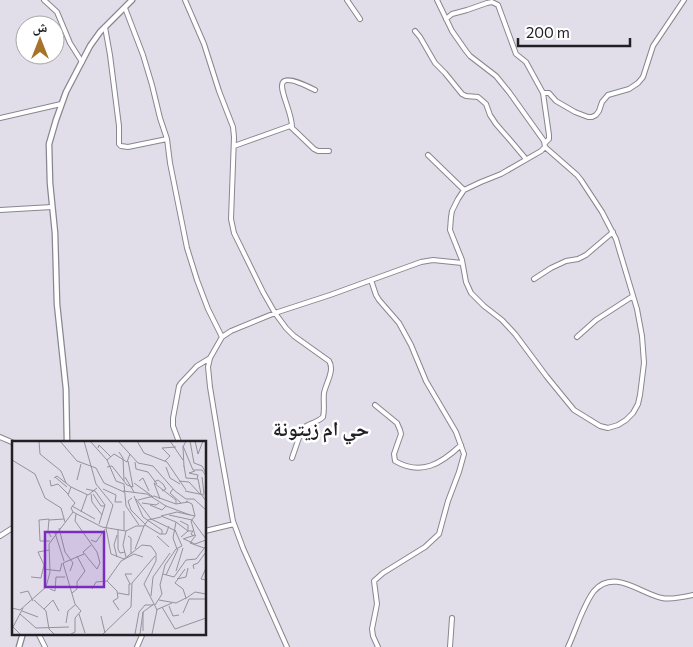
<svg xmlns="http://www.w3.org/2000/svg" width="693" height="647" viewBox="0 0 693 647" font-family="Commissioner,'Noto Naskh Arabic',sans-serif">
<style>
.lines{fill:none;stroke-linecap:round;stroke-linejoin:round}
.minor-casing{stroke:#888690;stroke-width:6}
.tertiary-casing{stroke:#888690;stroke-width:7}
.minor{stroke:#fff;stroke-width:4}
.tertiary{stroke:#fff;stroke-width:4.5}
.labels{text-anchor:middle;stroke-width:5;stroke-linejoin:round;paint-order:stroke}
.neighbourhood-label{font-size:20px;font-weight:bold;fill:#212024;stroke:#fff}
.inset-road{fill:none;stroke:#94929b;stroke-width:1}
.view{fill:#7b2cbf;fill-opacity:0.15;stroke:#7b2cbf;stroke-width:2.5}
.inset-edge{fill:none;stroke:#212024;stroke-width:2.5}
</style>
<rect width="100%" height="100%" fill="#e1deea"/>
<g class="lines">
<!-- minor casing -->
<g class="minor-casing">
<path id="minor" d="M44 0 57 12 70 43 82 62
M185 0 204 44 219 91 233 127 234 137 231 219 234 233 263 292 275 313 286 328 294 336 329 361C335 370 326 383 324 393 323 401 325 409 323 417 317 423 308 423 302 429L292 458
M347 0 360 19
M437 0 452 31 466 51 470 56 496 76 509 92 544 141 545 147 577 175 581 180 602 212 616 239 637 309 642 336 644 363 640 395 638 404 633 413 626 420 618 425 608 428 600 426 574 410 547 377 515 334 502 320 484 306 471 293 466 282 462 260 450 230 451 217 452 211 458 199 464 190 481 182 501 174 541 151 545 147
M125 8 143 55 152 85 160 118 167 139 170 163 187 248 197 280 208 309 222 337
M446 19 452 14 467 10 487 3 492 2 498 5 516 54 526 62 543 93 549 135V139L545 143
M105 27 110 55 119 126V144L121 146 128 147 167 139
M415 31 420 37 435 63 445 73 462 94 466 96 478 97 486 104 490 115 496 124 510 140 526 159
M543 93H549L556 101 575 112 588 117H592L596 115 599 111 602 102 608 95 629 89 638 83 643 77 653 46 684 0
M0 118 61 104
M292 127C292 103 258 61 315 90
M234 146 290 126 314 149 318 151H329
M428 155 464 190
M0 210 52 207
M534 279 551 268 566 261 578 259 586 255 613 232
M371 280 376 295 379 300 399 323 411 345 426 381 456 432 464 454 459 472 448 501 439 534 425 547 383 573 374 581 377 604 372 629 373 636 378 647
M577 337 596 320 633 296
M375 405 397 423 400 430 401 434 394 454 395 461C421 476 441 464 461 445
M0 437 14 443
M179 442 173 426V418L179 386 181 383 197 366 210 358
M205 531 234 524
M0 536 14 527
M38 633 45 647
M137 647 143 633
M287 647 243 548 233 521 220 448 210 387 208 367 210 358 222 337 231 331 275 313 330 295 421 262 433 260 462 263
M450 647 452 618
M568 647C576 630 583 605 594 591 614 568 641 594 662 598 671 600 684 597 693 595"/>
</g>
<!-- tertiary casing -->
<g class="tertiary-casing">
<path id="tertiary" d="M67 442 66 389 57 304 55 233 50 183 49 144 56 120 66 92 90 46 100 32 132 0
M19 647 23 633"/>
</g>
<!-- minor -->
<use href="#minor" class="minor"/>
<!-- tertiary -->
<use href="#tertiary" class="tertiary"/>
</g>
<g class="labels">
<!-- neighbourhood labels -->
<g class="neighbourhood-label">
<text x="321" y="436">حي ام زيتونة</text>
</g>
</g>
<!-- overview -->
<g transform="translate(12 441)">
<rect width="194" height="194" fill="#e1deea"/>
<path class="inset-road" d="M27 0 28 13 49 30 54 42M48 0 65 20 84 27 92 42 112 51M72 0 84 43 101 64 94 87 99 113 112 118 130 104 139 105 144 112V120L132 143 145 169 140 193M78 0 95 19 104 40 112 43 114 65 127 84M106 0 126 22 141 25 163 50 174 58H182L194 69M125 0 132 12 155 21 174 49M158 0 171 19M178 0 182 22 190 25 194 32M183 0 186 13 191 0M171 5 181 29H190L194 35M86 7 87 4 99 16M107 11 111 17 112 40M0 19 23 33 33 57 49 67 53 81M95 19 102 13 115 21 118 13M153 20 158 15 150 7 164 6M123 21 124 28 136 31 145 43M172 25 174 37 186 38 189 53 194 60M95 26 100 25 115 44 121 46 116 20M154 26 158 37 168 43M172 26 171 6 174 0M183 30 177 32 186 34 185 38M43 36 55 46M113 36 122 51M190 36 192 53M42 37 45 35 59 46M38 39 39 45 46 43 56 53M65 39 69 23M127 40 131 37 137 50M167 40 177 41 188 53M142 41 146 39 151 43 154 48 150 50M122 42 140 55M74 48 83 50 93 64 87 83M91 48 104 54 103 61H110M161 48 158 52 169 62M111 50 135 53 154 65 178 74M173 50 192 54M79 53 80 61 90 74M81 53 89 65H93M122 55 131 76 150 89V93M120 57 116 60 119 69 133 83M124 58 139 78M148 58 142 42 164 59V63M126 59 142 55 164 63 176 61M174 60 180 63 183 75M130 62 144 64 147 62M138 64 150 69 154 65M60 65 83 78M61 71 90 86 114 90 124 85H132L136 79 149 76M69 71 75 54M64 73 63 80 85 111 88 122 85 128 71 111 79 104M157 74 180 79 194 98M139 78 164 90M37 79 52 78M168 80 176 84V90H181L179 93 182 95M164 81 176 90 169 96M133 84 148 93H154L157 85M47 87 53 111 61 122 58 130M106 88V108L108 112 113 111M112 89V70M163 89 170 105 164 108M114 90 111 104 114 116M43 92 52 120M184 94 178 102 192 107M116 95 119 97V113M145 95 157 106M172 98 183 103 194 99M79 99 84 101 93 88M38 100H28L27 79 37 78 36 90 39 96M123 108 132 85M165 108 161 97 164 81 149 75 165 71 183 75 179 80 183 94 171 98M105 116 102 104 105 94M194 127 189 138 194 139M31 128 48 130 50 122M182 128 181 124 186 122 194 111M164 130 171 107M151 133 162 136 174 119 184 118 194 105M154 134 166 108M19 136 29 137 32 124 26 111 37 109M165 138 174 136 176 127M95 140 105 150 106 157 101 160 107 169M118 143 113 133H120M38 148 43 150 44 136H53M80 148 84 141 95 140 109 120 122 113 131 116M8 152 16 150 21 160M60 152 65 148V141L73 130 65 115M106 152 117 154V143H119M139 155 141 136 158 112M173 158 183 151 194 153M177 158H194M22 159 34 170 37 188 42 193M147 159 164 162 174 157 171 148 163 142 173 128M143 164 150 153 148 144 153 124 164 108M157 165 161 175 167 174M150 166 163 188 194 177M0 167 8 169 34 146 38 131 37 103 61 71 59 67 63 62 56 54 59 46 76 54 85 47M32 168 41 159 47 170M144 169 160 162M10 170 26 176M171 172 177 158M8 173 24 187 57 186M67 173 73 192M89 175 93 192M54 182 56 170 63 164M131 190V171M8 193 1 186 11 167M59 193 63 191V177L69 170 63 163 51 122 72 113M91 193 119 166 120 142 143 115M123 193 127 171 133 164H141M128 193 131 171 142 163"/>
<path class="view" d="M33 91H92V146H33Z"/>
<rect width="194" height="194" class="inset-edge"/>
</g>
<!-- north arrow -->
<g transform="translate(40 40)"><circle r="24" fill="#ffffff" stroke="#a6a6a7"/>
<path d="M0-4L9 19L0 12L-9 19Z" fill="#a57329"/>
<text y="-8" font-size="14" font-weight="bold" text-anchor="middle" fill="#212024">ش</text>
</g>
<!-- scale -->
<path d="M518 38v8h112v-8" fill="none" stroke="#212024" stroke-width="2.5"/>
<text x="526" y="38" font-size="15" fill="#212024" stroke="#ffffff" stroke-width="4" paint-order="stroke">200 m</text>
</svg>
